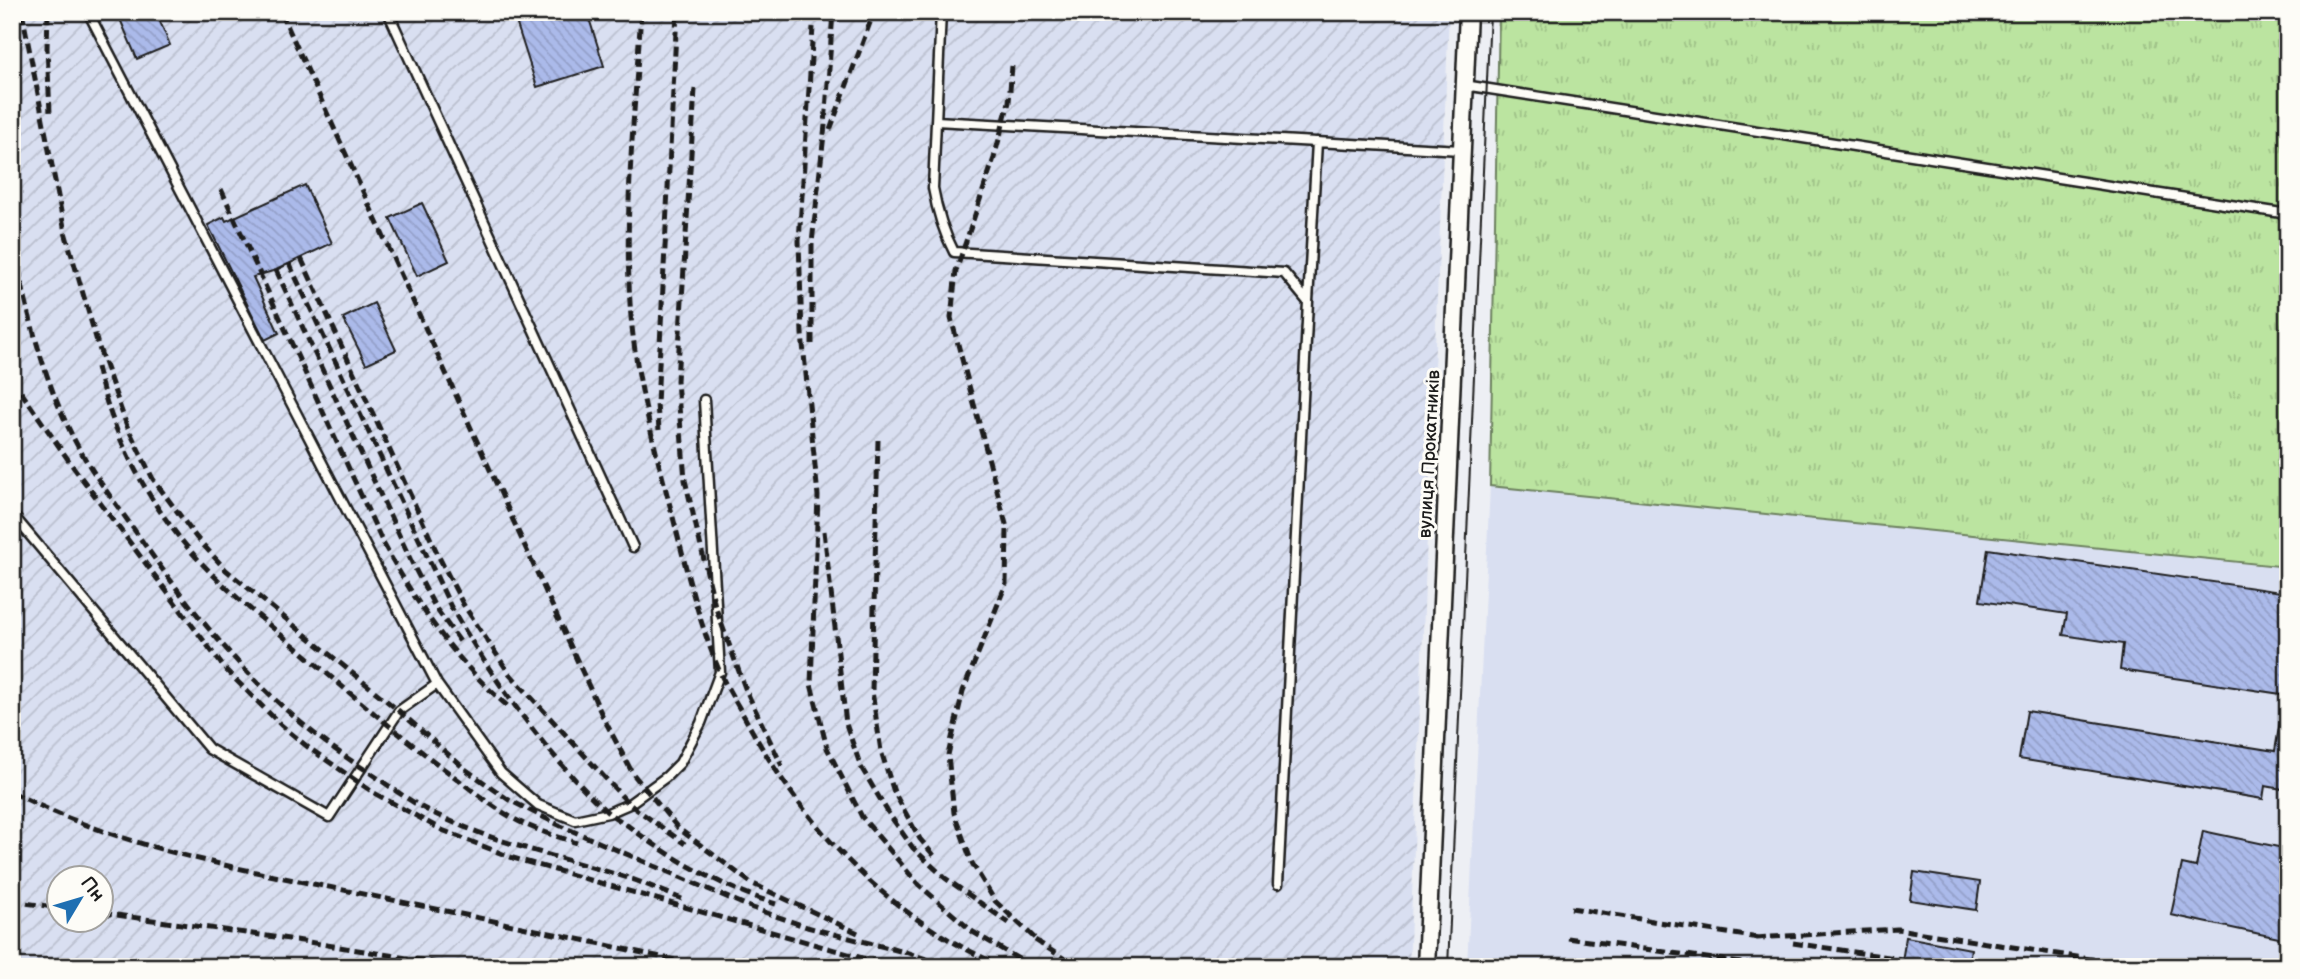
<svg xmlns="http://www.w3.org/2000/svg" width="2300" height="979" viewBox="0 0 2300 979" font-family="'Balsamiq Sans',sans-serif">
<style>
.built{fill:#d9dff1}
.industrial{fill:url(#industrial-furrows);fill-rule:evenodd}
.grass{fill:url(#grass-tufts);stroke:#6c805e;stroke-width:2}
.building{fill:url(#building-back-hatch);stroke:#1c1c1c;stroke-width:2}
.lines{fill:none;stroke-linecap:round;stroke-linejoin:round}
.service-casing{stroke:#1c1c1c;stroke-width:13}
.minor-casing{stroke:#1c1c1c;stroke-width:21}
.service{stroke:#fdfcf7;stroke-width:8}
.minor{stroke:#fdfcf7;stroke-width:16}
.tram{stroke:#1c1c1c;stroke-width:2}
.rail{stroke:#1c1c1c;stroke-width:5;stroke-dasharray:10 5;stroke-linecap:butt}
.labels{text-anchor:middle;stroke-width:6;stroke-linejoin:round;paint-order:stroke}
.street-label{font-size:18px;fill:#1c1c1c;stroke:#fdfcf7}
</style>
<defs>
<pattern id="industrial-furrows" width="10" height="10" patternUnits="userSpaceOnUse" patternTransform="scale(1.75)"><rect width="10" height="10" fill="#d9dff1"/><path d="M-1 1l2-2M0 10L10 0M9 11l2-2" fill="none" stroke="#babfce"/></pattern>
<pattern id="grass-tufts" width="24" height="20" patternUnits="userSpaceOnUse" patternTransform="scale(1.75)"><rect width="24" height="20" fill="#bbe4a0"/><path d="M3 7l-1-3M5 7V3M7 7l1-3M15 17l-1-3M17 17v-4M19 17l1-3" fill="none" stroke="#a0c389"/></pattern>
<pattern id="building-back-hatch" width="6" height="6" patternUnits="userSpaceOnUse" patternTransform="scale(1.75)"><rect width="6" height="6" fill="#abbaea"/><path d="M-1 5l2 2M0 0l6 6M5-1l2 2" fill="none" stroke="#939fc8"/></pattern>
</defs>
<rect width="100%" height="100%" fill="#edeff4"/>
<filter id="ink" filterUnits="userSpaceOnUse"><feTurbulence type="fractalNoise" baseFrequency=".0143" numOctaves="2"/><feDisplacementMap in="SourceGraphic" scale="14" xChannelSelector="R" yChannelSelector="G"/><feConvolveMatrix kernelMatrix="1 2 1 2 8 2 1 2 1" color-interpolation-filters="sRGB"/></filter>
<g filter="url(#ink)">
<!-- built -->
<path class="built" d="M1490 486 2288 567V967H1467Z"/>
<!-- industrial -->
<path class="industrial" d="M12 12H1449L1409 967H12ZM60 878H102V920H60Z"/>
<!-- grass -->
<path class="grass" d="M1499 12H2288V567L1490 486Z"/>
<!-- building -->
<path class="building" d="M117 12H156L170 45 137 59Z
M513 12H587L604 66 537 87Z
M305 185 332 243 276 270 253 277 279 333 265 340 208 225 224 217 226 221Z
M422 203 449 261 417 276 390 218Z
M374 303 396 350 366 364 343 318Z
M1988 549 2288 593V695L2120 670 2123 644 2063 635 2067 614 1980 601Z
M2027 711 2275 751 2280 721 2288 722V790L2265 786 2263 799 2019 759Z
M2203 831 2288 849V940L2171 915 2182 864 2196 867Z
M1914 872 1980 882 1976 910 1910 900Z
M1906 937 1971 949 1968 967H1901Z"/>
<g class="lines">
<!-- service casing -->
<g class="service-casing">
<path id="service" d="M388 12 633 547
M941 12 933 188C937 211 943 231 954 252L1284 273 1308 302 1278 884
M1464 85 2288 214
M936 121 1461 150
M1308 302 1317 142
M12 514 209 749 329 817 399 711 437 684 88 12
M437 684 501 773 538 805 575 820 608 813 629 804 666 777 680 763 701 723 720 672 704 400"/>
</g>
<!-- minor casing -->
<g class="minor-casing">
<path id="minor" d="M1426 967 1468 12"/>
</g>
<!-- service -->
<use href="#service" class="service"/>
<!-- minor -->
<use href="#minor" class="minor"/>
<!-- tram -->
<path class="tram" d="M1448 967 1490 12"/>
<!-- rail -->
<path class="rail" d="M22 12 65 232 98 345 127 426 153 479 196 537 226 570 399 711 465 769 509 800 561 826 750 907 807 927 900 951
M48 12 47 48 50 113
M281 12 602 715 633 774 678 828 751 883 858 933
M641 12C635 109 624 206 630 303 634 370 652 437 669 502 684 558 696 616 719 670 726 687 736 702 745 718 803 826 890 921 1005 967
M814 12 799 241 802 334 818 496 811 684 827 748 862 817 918 884 973 932 1032 967
M1012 66 1009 102 994 158 956 271 951 318 1007 528 1006 584 963 691 948 755 954 813 972 863 995 901 1042 945
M695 89 677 381 685 480 715 606 745 688 782 766
M830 130 874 12
M221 189 382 541C415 602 456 663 510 708
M12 239C26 305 40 370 70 431 86 465 111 497 133 528 196 619 267 707 361 767 383 781 404 798 427 810 490 842 556 856 622 876 642 882 662 891 682 899
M301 258 440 559 463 604 509 673 629 804 685 844
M289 263 451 607C493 679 544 752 605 810 611 816 620 820 627 825 673 860 722 887 776 904
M276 270 413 565 435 607 461 643
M812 344V243L825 125 833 12
M97 367C112 432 141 490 183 542 219 586 265 621 308 657 354 697 399 735 448 772 471 789 495 810 522 823 539 831 559 837 577 843
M12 379 74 468 225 669 281 725 309 748 374 793 442 830 513 858 894 967
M659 430 657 404 677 12
M878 440 872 691 881 751 894 792 920 839 937 859
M824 531 846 724 861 767 889 814 913 848 945 878 1009 923
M12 792C123 850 247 870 368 895 481 918 594 942 706 967
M12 901 60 908
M1571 908 1765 939
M102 913 296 940 463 967
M1568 938 1770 967
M1756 938 1897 929 2141 967
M1035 940 1077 967
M1793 943 1902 959
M890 947 950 967
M12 953 23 967
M1968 964 1984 967"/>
</g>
</g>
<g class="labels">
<!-- street labels -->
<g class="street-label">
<text transform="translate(1429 454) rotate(-87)" y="6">вулиця Прокатників</text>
</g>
</g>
<!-- margin -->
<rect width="2300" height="979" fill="none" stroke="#fdfcf7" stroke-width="42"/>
<rect x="21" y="21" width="2258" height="937" fill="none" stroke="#1c1c1c" stroke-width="2.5" filter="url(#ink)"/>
<!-- north arrow -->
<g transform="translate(80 899) rotate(52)"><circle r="33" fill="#fdfcf7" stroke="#a3a29f" stroke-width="2"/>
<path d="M0-5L12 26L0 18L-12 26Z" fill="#1f6fb2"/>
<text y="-10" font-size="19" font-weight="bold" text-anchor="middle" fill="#1c1c1c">Пн</text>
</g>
</svg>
